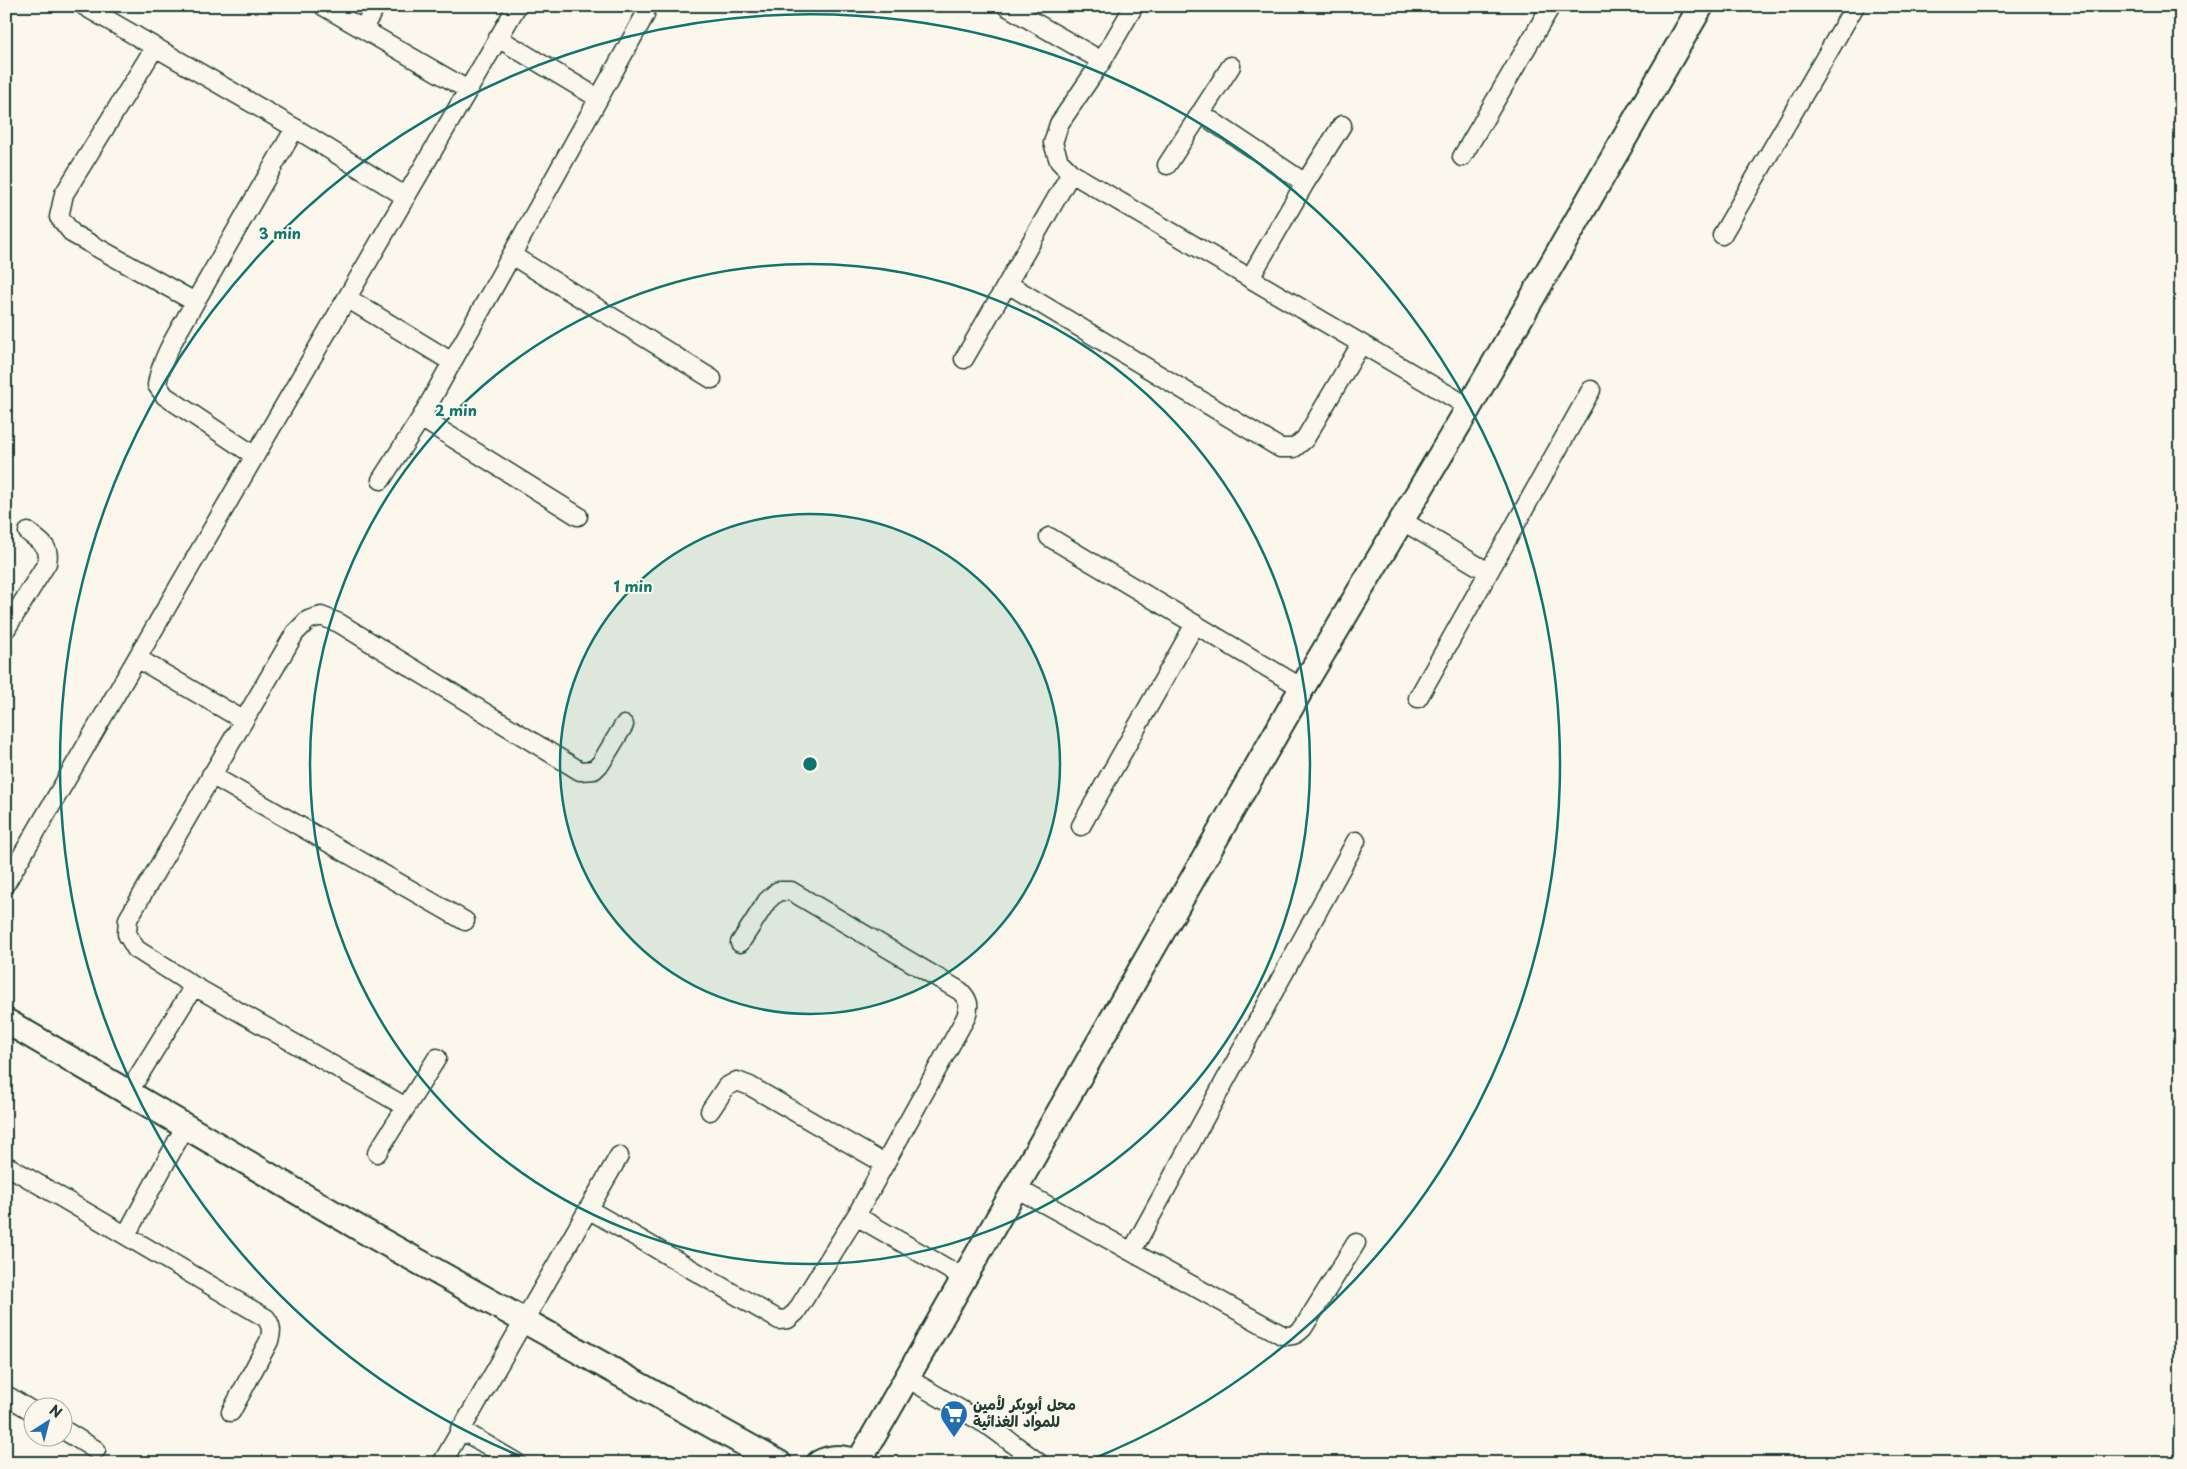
<svg xmlns="http://www.w3.org/2000/svg" width="2187" height="1469" viewBox="0 0 2187 1469" font-family="'Playpen Sans','Playpen Sans Arabic',sans-serif">
<style>
.lines{fill:none;stroke-linecap:round;stroke-linejoin:round}
.street-casing{stroke:#1f3d34;stroke-width:21}
.secondary-casing{stroke:#1f3d34;stroke-width:28}
.street{stroke:#fbf7ec;stroke-width:18}
.secondary{stroke:#fbf7ec;stroke-width:24}
.ring{fill:none;stroke:#0f766e;stroke-width:2.5}
.labels{text-anchor:middle;stroke-width:4;stroke-linejoin:round;paint-order:stroke}
.poi-label{font-size:15px;font-weight:bold;fill:#1f3d34;stroke:#fbf7ec;text-anchor:start}
.centre{fill:#0f766e;stroke:#fbf7ec;stroke-width:2.5}
.ring-label{font-size:15px;text-anchor:middle;font-weight:bold;fill:#0f766e;stroke:#fbf7ec;stroke-width:4;stroke-linejoin:round;paint-order:stroke}
</style>
<rect width="100%" height="100%" fill="#fbf7ec"/>
<filter id="ink" filterUnits="userSpaceOnUse"><feTurbulence type="fractalNoise" baseFrequency=".02" numOctaves="2"/><feDisplacementMap in="SourceGraphic" scale="10" xChannelSelector="R" yChannelSelector="G"/><feConvolveMatrix kernelMatrix="1 2 1 2 8 2 1 2 1" color-interpolation-filters="sRGB"/></filter>
<g filter="url(#ink)">
<g class="lines">
<!-- street casing -->
<g class="street-casing">
<path id="street" d="M84 6 295 128 406 197
M323 6 468 90
M1006 6 1102 61
M1134 6 1102 61 1059 124 1053 143 1059 161 1071 173 1469 407
M363 28 376 6
M498 38 598 98
M155 47 64 194 59 217 73 234 195 302 295 128
M1200 113 1305 183
M1462 157 1551 6
M1167 165 1231 66
M1722 235 1855 6
M513 256 712 379
M1250 278 1305 183 1342 125
M1008 284 1280 448H1294L1305 439 1361 344
M347 298 452 362
M195 302C181 328 161 356 157 385L165 396 255 456
M964 359 1071 173
M421 418 578 516
M381 480 421 418 645 15
M1401 520 1488 572
M1049 537 1302 688
M6 629 47 563C51 546 40 542 28 532
M137 658 243 720
M1418 698 1591 390
M211 775 465 921
M1081 826 1195 624
M6 883 517 6
M128 1093 194 986
M406 1107 194 986 136 949 127 934 128 919 295 633 308 620 321 616 339 623 580 771 594 770 601 763 624 725
M710 1111 726 1087 737 1081 750 1086 885 1164
M377 1153 437 1058
M6 1168H11L266 1318C272 1326 272 1332 269 1341L231 1412
M1016 1188 1282 1335C1292 1337 1296 1335 1303 1328L1356 1243
M588 1209 779 1320 788 1319 796 1312 856 1216 966 1017C970 1005 969 1000 960 991L791 891H778L767 901 740 943
M856 1216 964 1278
M126 1235 185 1127
M1132 1251 1356 841
M907 1378 992 1428 1039 1463
M6 1395 32 1411
M62 1429 96 1450
M460 1429 517 1463
M442 1463 619 1156"/>
</g>
<!-- secondary casing -->
<g class="secondary-casing">
<path id="secondary" d="M6 1021 364 1231 779 1463
M819 1463C833 1455 845 1457 858 1463
M858 1463 1302 688 1469 407 1701 6"/>
</g>
<!-- street -->
<use href="#street" class="street"/>
<!-- secondary -->
<use href="#secondary" class="secondary"/>
</g>
</g>
<!-- distance rings -->
<circle cx="810" cy="764" r="250" fill="#0f766e" fill-opacity=".12"/>
<g class="ring">
<circle cx="810" cy="764" r="250"/>
<circle cx="810" cy="764" r="500"/>
<path d="M535 1462A750 750 0 1 1 1085 1462"/>
</g>
<!-- icons -->
<defs>
<g id="supermarket-pin" transform="scale(1.4375)"><path d="M0 17L-7.5 6A9.5 9.5 0 1 1 7.5 6Z" fill="#1f6fb2" stroke="#fbf7ec"/><path d="M-6-5.5h2.5l.6 2H6L4.5 2H-2.5L-4.4-4H-6ZM-1.5 3.2a1.3 1.3 0 1 0 .1 0ZM3 3.2a1.3 1.3 0 1 0 .1 0Z" fill="#fff"/></g>
</defs>
<g fill-rule="evenodd">
<use href="#supermarket-pin" x="954" y="1414"/>
</g>
<g class="labels">
<!-- poi labels -->
<g class="poi-label">
<text x="973" y="1410">محل أبوبكر لأمين<tspan x="973" dy="17">للمواد الغذائية</tspan></text>
</g>
</g>
<circle cx="810" cy="764" r="8" class="centre"/>
<g class="ring-label">
<text x="280" y="239">3 min</text>
<text x="456" y="416">2 min</text>
<text x="633" y="592">1 min</text>
</g>
<!-- margin -->
<rect width="2187" height="1469" fill="none" stroke="#fbf7ec" stroke-width="25"/>
<rect x="12" y="12" width="2162" height="1444" fill="none" stroke="#1f3d34" stroke-width="2" filter="url(#ink)"/>
<!-- north arrow -->
<g transform="translate(48 1422) rotate(36)"><circle r="24" fill="#fbf7ec" stroke="#a3ada2"/>
<path d="M0-4L9 19L0 12L-9 19Z" fill="#1f6fb2"/>
<text y="-8" font-size="14" font-weight="bold" text-anchor="middle" fill="#1f3d34">N</text>
</g>
</svg>
